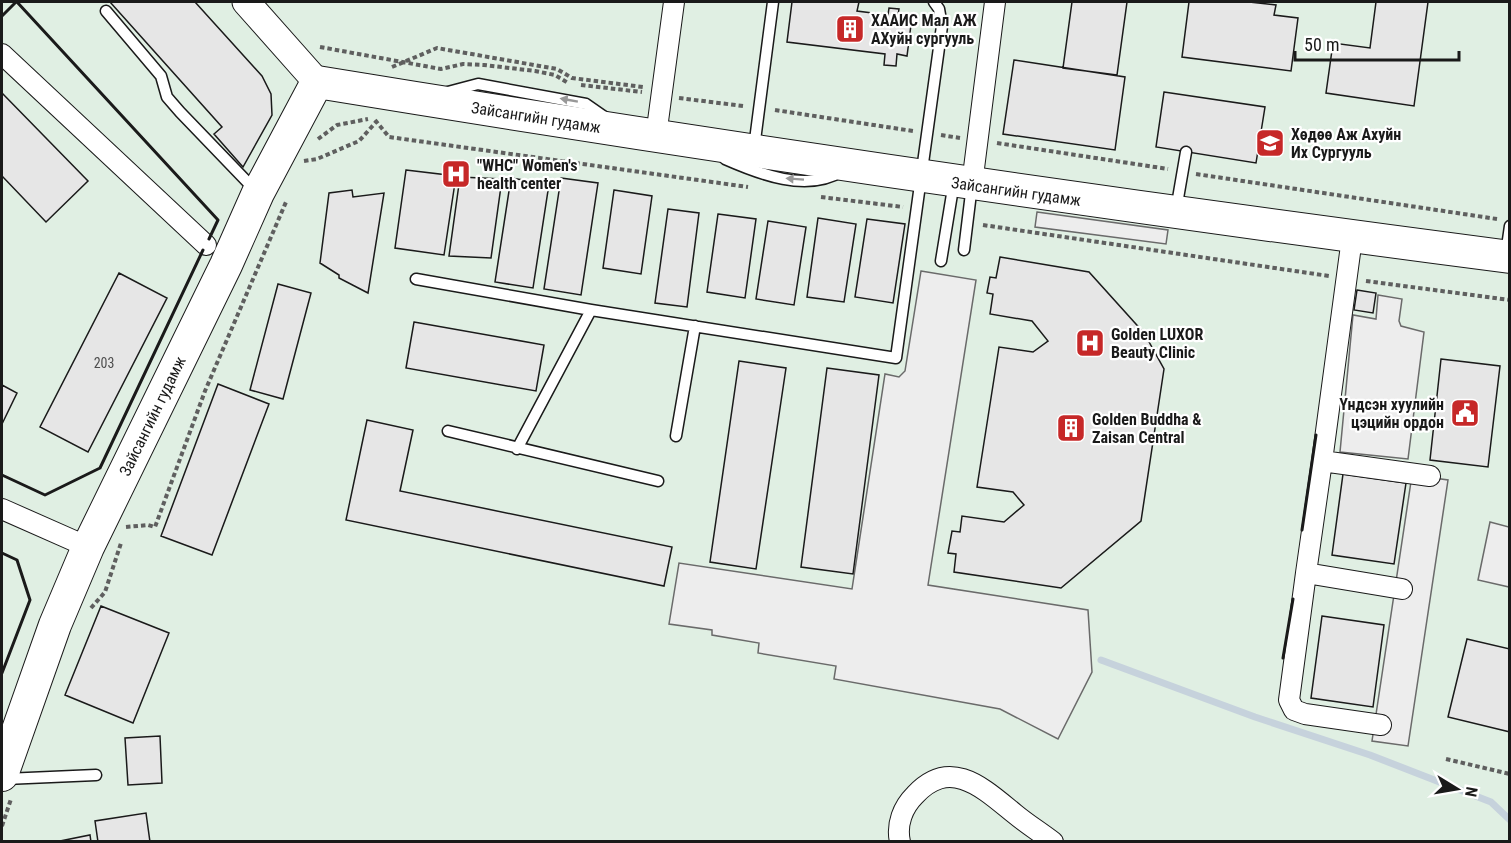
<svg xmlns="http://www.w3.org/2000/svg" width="1511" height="843" viewBox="0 0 1511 843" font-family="'Roboto Condensed',sans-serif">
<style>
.green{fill:#e0efe3;stroke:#6a6a6a;stroke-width:1.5}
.parking{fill:#ededed;stroke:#6a6a6a;stroke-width:1.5}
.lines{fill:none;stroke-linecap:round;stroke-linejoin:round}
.stream{stroke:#c6d2dc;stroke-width:7}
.building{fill:#e6e6e6;stroke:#1a1a1a;stroke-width:1.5}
.lane-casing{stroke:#1a1a1a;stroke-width:13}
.street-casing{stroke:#1a1a1a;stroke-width:22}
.secondary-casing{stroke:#1a1a1a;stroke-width:29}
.primary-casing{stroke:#1a1a1a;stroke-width:34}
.path{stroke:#5f5f5f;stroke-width:4;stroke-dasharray:4.5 3;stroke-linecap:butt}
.lane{stroke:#fff;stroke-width:10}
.street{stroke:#fff;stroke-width:20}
.secondary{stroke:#fff;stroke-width:27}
.primary{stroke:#fff;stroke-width:32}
.wall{stroke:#1a1a1a;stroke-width:3}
.oneway{fill:#989898}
.labels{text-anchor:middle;stroke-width:4.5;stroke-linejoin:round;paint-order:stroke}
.number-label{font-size:14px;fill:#4d4d4d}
.poi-label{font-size:16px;font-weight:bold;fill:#1a1a1a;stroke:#fff;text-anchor:start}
.street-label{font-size:16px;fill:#1a1a1a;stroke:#fff}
</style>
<rect width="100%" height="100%" fill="#fff"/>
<!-- green -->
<path class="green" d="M2 2H1509V841L2 842Z"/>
<!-- parking -->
<path class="parking" d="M1037 212 1168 230 1166 244 1035 227Z
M921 271 976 280 928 585 1088 610 1092 672 1058 739 1000 709 834 679 836 666 758 653 759 643 712 635V630L669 624 679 563 852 589 885 374 899 377 905 371Z
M1378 295 1402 299 1399 321 1401 326 1424 332 1408 459 1340 452 1353 315 1376 319Z
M1412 475 1448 480 1408 746 1372 741Z
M1490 522 1509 527V587L1478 580Z"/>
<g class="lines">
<!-- stream -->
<path class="stream" d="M1101 660 1255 717 1370 755 1491 802 1510 820"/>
</g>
<!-- building -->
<path class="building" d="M110 2H195L262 76 271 94 272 115 243 167 214 134 222 127Z
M792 2H859L857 11 888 15 889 8 899 9 898 15 912 17 907 56 897 54 896 66 884 65 885 54 787 42Z
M1072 2H1127L1117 75 1063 68Z
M1189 2H1249L1276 5 1274 15 1298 18 1291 71 1182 57Z
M1376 2H1428L1414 106 1326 93 1333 43 1370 48Z
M1014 60 1125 77 1115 150 1003 134Z
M1164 92 1265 107 1256 163 1156 147Z
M2 93 88 181 46 222 2 176Z
M406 170 456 176 444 255 395 248Z
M460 177 502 179 491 258 449 256Z
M511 178 549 184 533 288 495 282Z
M561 178 598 183 581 295 544 289Z
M352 190 353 197 384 193 368 293 339 278V275L320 263 329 193Z
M614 190 652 196 641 274 603 268Z
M668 209 699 213 687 307 655 303Z
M718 214 756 219 745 298 707 292Z
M818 218 856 224 844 302 807 297Z
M867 219 905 224 893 303 855 297Z
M768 221 806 227 794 305 756 299Z
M1000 257 1089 272 1144 333 1164 369 1141 521 1061 588 954 572 956 554 948 553 952 531 960 532 962 516 1004 522 1024 505 1013 492 977 487 999 347 1033 352 1048 341 1032 321 990 314 993 294 987 293 990 277 996 278Z
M119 273 167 298 88 452 40 427Z
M278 284 311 293 283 399 250 390Z
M1357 290 1376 293 1373 313 1354 310Z
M414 322 544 345 536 391 406 368Z
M1441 359 1500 366 1488 467 1430 460Z
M739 361 786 368 756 569 710 562Z
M827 368 879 375 853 574 801 567Z
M218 384 269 404 212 555 161 536Z
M2 385 17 393 2 424Z
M367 420 413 430 400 491 672 547 664 586 346 520Z
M1343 474 1406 483 1394 564 1332 555Z
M101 606 169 633 133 723 65 695Z
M1322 616 1384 625 1373 707 1311 698Z
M1467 639 1510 649V732L1448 717Z
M160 736 162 783 128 785 125 738Z
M146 813 150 842H98L95 821Z
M90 835 91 842H55Z"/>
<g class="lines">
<!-- lane casing -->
<g class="lane-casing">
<path id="lane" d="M106 11 161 76 167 97 180 112 256 191
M444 93 478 84 586 104 609 120
M754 148 773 2
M725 159C759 174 807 193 842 171
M1176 210 1186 152
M964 250 972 185
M1506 254 1510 226
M941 261 954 182
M416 279 591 310 896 358 942 26 939 9 934 2
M448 431 658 481
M676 436 695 326
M517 449 591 310
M5 779 96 775"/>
</g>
<!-- street casing -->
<g class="street-casing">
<path id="street" d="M2 54 206 245
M656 136 674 2
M972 184 995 2
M1352 238 1322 461 1430 476
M1322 461 1306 573 1402 589
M2 509 88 547
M1306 573 1289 700 1294 710 1305 714 1381 725
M900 842C896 824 903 807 915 795 951 756 984 789 1015 814 1027 824 1040 832 1053 842"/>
</g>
<!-- secondary casing -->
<g class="secondary-casing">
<path id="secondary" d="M246 2 317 82"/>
</g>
<!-- primary casing -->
<g class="primary-casing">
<path id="primary" d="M2 775 55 625 88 547 226 265 258 193 317 82C714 147 1111 205 1510 257"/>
</g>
<!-- path -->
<path class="path" d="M320 47 441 69 463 64 484 65 535 71 555 75 568 83
M392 67 437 48 557 69 572 78 643 87
M581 85 642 92
M679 98 743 106
M775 110 913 131
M375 120 389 137 748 187
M941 135 960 138
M318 139 337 125 368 119
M997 143 1168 169
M304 161 317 159 359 141 377 121
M1196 174 1497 219
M821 197 903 207
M983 225 1329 276
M1366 281 1510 300
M126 527 148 525 155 527 205 391 286 202
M91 608 105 592 121 543
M1446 759 1510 774
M2 826 11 799"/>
<!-- lane -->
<use href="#lane" class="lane"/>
<!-- street -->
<use href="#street" class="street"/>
<!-- secondary -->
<use href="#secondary" class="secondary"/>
<!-- primary -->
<use href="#primary" class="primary"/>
<!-- wall -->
<path class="wall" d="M17 2 218 220 209 239
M2 16 16 2
M2 475 45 495 100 468 203 250
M1302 530 1316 435
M2 553 17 560 30 600 2 673
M1283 658 1293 599"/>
</g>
<!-- one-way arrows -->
<defs><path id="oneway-solid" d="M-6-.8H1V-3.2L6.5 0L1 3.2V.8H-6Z" transform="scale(1.5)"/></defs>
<g class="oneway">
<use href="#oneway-solid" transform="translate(569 100) rotate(-170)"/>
<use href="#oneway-solid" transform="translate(795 179) rotate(-176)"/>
</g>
<!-- icons -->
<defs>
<g id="building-square" transform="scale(1.5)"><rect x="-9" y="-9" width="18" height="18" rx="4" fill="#c62828" stroke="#fff"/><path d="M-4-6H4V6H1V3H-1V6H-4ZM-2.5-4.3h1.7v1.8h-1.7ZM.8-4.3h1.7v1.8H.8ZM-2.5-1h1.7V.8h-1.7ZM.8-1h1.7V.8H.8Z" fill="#fff"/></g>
<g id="university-square" transform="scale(1.5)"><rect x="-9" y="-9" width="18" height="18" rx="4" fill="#c62828" stroke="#fff"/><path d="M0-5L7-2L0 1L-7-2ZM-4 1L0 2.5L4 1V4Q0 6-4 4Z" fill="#fff"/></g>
<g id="hospital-square" transform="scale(1.5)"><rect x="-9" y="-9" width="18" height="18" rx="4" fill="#c62828" stroke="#fff"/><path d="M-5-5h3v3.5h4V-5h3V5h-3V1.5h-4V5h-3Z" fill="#fff"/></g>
<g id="civic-square" transform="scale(1.5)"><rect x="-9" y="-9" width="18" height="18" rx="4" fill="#c62828" stroke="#fff"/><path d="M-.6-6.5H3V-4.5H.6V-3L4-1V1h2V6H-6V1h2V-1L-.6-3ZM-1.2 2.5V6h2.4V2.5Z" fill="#fff"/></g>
</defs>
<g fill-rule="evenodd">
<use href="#building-square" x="850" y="29"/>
<use href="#university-square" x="1270" y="143"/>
<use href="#hospital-square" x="456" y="174"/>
<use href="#hospital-square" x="1090" y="343"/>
<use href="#civic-square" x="1465" y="413"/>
<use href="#building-square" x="1071" y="428"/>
</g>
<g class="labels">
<!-- number labels -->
<g class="number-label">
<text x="104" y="368">203</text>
</g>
<!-- poi labels -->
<g class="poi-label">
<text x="871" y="26">ХААИС Мал АЖ<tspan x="871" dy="18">АХуйн сургууль</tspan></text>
<text x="1291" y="140">Хөдөө Аж Ахуйн<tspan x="1291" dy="18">Их Сургууль</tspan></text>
<text x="477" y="171">"WHC" Women's<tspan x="477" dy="18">health center</tspan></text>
<text x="1111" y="340">Golden LUXOR<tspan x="1111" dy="18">Beauty Clinic</tspan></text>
<text x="1444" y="410" text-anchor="end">Үндсэн хуулийн<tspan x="1444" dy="18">цэцийн ордон</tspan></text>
<text x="1092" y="425">Golden Buddha &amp;<tspan x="1092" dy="18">Zaisan Central</tspan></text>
</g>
<!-- street labels -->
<g class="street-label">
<text transform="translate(536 117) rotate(9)" y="6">Зайсангийн гудамж</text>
<text transform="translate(1016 191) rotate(8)" y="6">Зайсангийн гудамж</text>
<text transform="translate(152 416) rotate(-64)" y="6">Зайсангийн гудамж</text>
</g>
</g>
<!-- border -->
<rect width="1511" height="843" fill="none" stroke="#1a1a1a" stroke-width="6"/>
<!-- north arrow -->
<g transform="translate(1457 789) rotate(101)" stroke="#ffffff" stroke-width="4.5" paint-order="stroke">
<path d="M0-4.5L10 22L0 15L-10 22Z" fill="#1a1a1a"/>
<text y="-9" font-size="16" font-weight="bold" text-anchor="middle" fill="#1a1a1a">N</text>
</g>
<!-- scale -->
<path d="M1295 51v9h164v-9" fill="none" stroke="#1a1a1a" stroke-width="3"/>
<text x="1304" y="51" font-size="18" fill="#1a1a1a" stroke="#ffffff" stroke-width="4.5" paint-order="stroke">50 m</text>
</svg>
